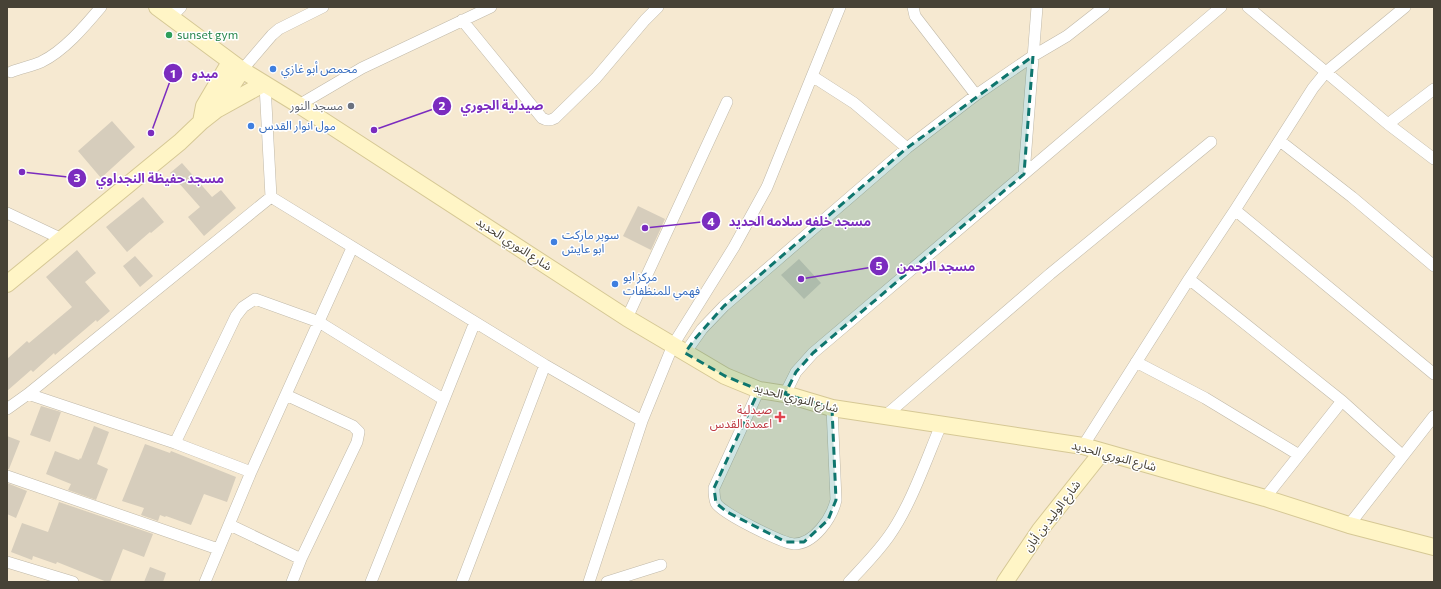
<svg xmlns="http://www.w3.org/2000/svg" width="1441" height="589" viewBox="0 0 1441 589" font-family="Commissioner,'Noto Sans Arabic',sans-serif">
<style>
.commercial{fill:#f6e9d1}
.building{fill:#d6cdbc}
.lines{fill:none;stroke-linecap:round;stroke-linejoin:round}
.street-casing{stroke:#c0b9a9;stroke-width:12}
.secondary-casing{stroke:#d6c895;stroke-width:18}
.street{stroke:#fff;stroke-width:11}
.secondary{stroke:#fff5c6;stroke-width:16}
.marked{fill:#0f766e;fill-opacity:0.2;stroke:#0f766e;stroke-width:3;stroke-dasharray:8 5;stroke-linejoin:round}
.leisure-dot{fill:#2e9e5b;stroke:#fff;stroke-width:1.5}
.shop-dot{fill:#3f7fe0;stroke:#fff;stroke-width:1.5}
.worship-dot{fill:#6b7280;stroke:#fff;stroke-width:1.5}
.health-dot{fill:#e0444e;stroke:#fff;stroke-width:1.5}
.labels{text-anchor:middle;stroke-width:3;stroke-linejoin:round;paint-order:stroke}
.leisure-label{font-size:12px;fill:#27864d;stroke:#fff;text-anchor:start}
.shop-label{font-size:12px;fill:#366cbe;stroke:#fff;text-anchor:start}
.worship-label{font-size:12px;fill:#5b616d;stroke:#fff;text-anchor:end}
.street-label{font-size:12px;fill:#474236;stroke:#fff}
.health-label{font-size:12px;fill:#be3a42;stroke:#fff;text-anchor:end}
.leader{fill:none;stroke:#7b2cbf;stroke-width:1.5}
.callout-dot{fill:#7b2cbf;stroke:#fff;stroke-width:1.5}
.mark-label{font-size:12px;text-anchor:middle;font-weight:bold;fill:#fff}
.callout-label{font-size:13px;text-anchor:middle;font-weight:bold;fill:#7b2cbf;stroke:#fff;stroke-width:3;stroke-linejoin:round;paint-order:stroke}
</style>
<rect width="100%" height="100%" fill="#f4f1e7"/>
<!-- commercial -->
<path class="commercial" d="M7 7H1434V582H7Z"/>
<!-- building -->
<path class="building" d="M112 121 135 147 101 178 78 151Z
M182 163 212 197 221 190 236 208 204 236 188 217 200 207 170 173Z
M143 197 164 222 151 233 150 232 127 252 106 227Z
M638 206 665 219 651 250 623 236Z
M77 250 96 273 85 282 110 311 97 322 96 320 55 355 54 353 33 372 31 370 7 391V359L27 341 29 343 72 307 46 277Z
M135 256 153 276 140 287 123 266Z
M799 259 821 283 804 299 781 275Z
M41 406 61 412 50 442 30 435Z
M94 426 109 432 97 464 108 469 96 500 68 490 71 484 46 474 55 451 79 460 80 458 81 459Z
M7 436 20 441 9 469H7Z
M145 444 170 453 171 451 236 477 227 502 204 494 191 525 166 516 165 517 160 515 158 521 141 515 144 508 122 501Z
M7 483 27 491 16 518 7 514Z
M59 502 153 534 144 557 123 549 110 582H107L57 562 56 564 33 556 32 560 11 552 22 523 48 532Z
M150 567 166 573 163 582H144Z"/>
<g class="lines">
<!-- street casing -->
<g class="street-casing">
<path id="street" d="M913 7 915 16 976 95
M1248 7 1388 124 1434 159
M171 17 181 7
M462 20 542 118C547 121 550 121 555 118L596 78 645 20 658 7
M242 70 272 35 279 29 323 7
M11 72C21 68 32 66 41 62 64 51 85 26 101 7
M812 76 854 103 907 148
M265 85 271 197 545 365 642 421
M299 105 362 68 491 7
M1388 124 1434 89
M1280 141 1352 197 1434 266
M1024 174 1037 7
M1235 210 1434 374
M7 213 62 239
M1189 279 1342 401 1402 455
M627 318 727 102
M685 353 702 329 724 306 907 148 976 95 1033 56 1067 36 1104 7
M1136 362 1205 398 1299 455
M759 390 714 488C714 492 714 498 716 503 721 513 782 543 794 544 814 544 832 518 836 500L832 408
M28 394 175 443 251 472
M785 394 796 372 813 353 1221 7
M286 395 353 426 359 432 357 442 301 559 292 582
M7 409 28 394 271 197
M885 416 1050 274 1211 142
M175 443 236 316 243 307 255 299 319 322 443 399
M1083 446 1189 279 1235 210 1313 88 1326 72 1405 7
M7 476 218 549
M1265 498 1342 401
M230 525 301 559
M1349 525 1434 416
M7 562 73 582
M205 582 251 472 352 248
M371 582 475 322
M462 582 545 365
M589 582 642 421 673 345 734 247 767 187 840 7
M607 582 661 565
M849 582C863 567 877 553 889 536 911 505 926 460 941 425"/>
</g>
<!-- secondary casing -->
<g class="secondary-casing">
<path id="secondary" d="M157 7 242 70 299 105 627 318 725 376 759 390 785 394 832 408 1083 446 1265 498 1349 525 1434 547
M218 109 263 84
M201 122 204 106 230 62
M7 284 180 142 201 122 215 111 242 70
M1005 582 1040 530 1102 452"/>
</g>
<!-- street -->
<use href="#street" class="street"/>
<!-- secondary -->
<use href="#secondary" class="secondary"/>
</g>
<!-- marked area -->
<path class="marked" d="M1033 56 1024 174 813 353 796 372 785 394 832 408 836 500 828 520 804 542H786L727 512 716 503 714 488 759 390 725 376 685 353 694 340 724 306 907 148Z"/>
<!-- markers -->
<circle class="leisure-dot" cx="169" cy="35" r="4"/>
<g class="shop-dot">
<circle cx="273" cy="69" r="4"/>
<circle cx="251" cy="126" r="4"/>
<circle cx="554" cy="242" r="4"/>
<circle cx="615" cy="284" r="4"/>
</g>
<circle class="worship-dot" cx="351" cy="106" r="4"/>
<path class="health-dot" d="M778 411h4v4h4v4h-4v4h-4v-4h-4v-4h4z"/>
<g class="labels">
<!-- leisure labels -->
<g class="leisure-label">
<text x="177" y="39">sunset gym</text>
</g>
<!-- shop labels -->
<g class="shop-label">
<text x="281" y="73">محمص أبو غازي</text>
<text x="259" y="130">مول انوار القدس</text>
<text x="562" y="239">سوبر ماركت<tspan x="562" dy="14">ابو عايش</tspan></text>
<text x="623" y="281">مركز ابو<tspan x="623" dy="14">فهمي للمنظفات</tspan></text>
</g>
<!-- worship labels -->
<g class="worship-label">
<text x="343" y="110">مسجد النور</text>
</g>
<!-- street labels -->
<g class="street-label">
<text transform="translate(514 244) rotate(33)" y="4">شارع النوري الحديد</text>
<text transform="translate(796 398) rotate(14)" y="4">شارع النوري الحديد</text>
<text transform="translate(1114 456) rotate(15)" y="4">شارع النوري الحديد</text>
<text transform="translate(1052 516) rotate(-53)" y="4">شارع الوليد بن أبان</text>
</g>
<!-- health labels -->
<g class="health-label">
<text x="772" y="414">صيدلية<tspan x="772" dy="14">اعمدة القدس</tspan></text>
</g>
</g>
<!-- callouts -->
<path class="leader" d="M151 133L173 73M374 130L442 106M22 172L77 178M645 228L711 221M801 279L879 266"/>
<g class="callout-dot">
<circle cx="151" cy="133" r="4"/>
<circle cx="374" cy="130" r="4"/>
<circle cx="22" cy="172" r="4"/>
<circle cx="645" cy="228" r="4"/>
<circle cx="801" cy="279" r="4"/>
<circle cx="173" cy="73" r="10"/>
<circle cx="442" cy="106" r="10"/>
<circle cx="77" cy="178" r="10"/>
<circle cx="711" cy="221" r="10"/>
<circle cx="879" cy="266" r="10"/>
</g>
<g class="mark-label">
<text x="173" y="78">1</text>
<text x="442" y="110">2</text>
<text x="77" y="182">3</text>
<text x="711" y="226">4</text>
<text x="879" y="270">5</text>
</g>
<g class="callout-label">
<text x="205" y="78">ميدو</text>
<text x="502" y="110">صيدلية الجوري</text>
<text x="160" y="183">مسجد حفيظة النجداوي</text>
<text x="800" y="226">مسجد خلفه سلامه الحديد</text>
<text x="936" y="271">مسجد الرحمن</text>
</g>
<!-- border -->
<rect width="1441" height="589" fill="none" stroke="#474236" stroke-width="16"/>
</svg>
